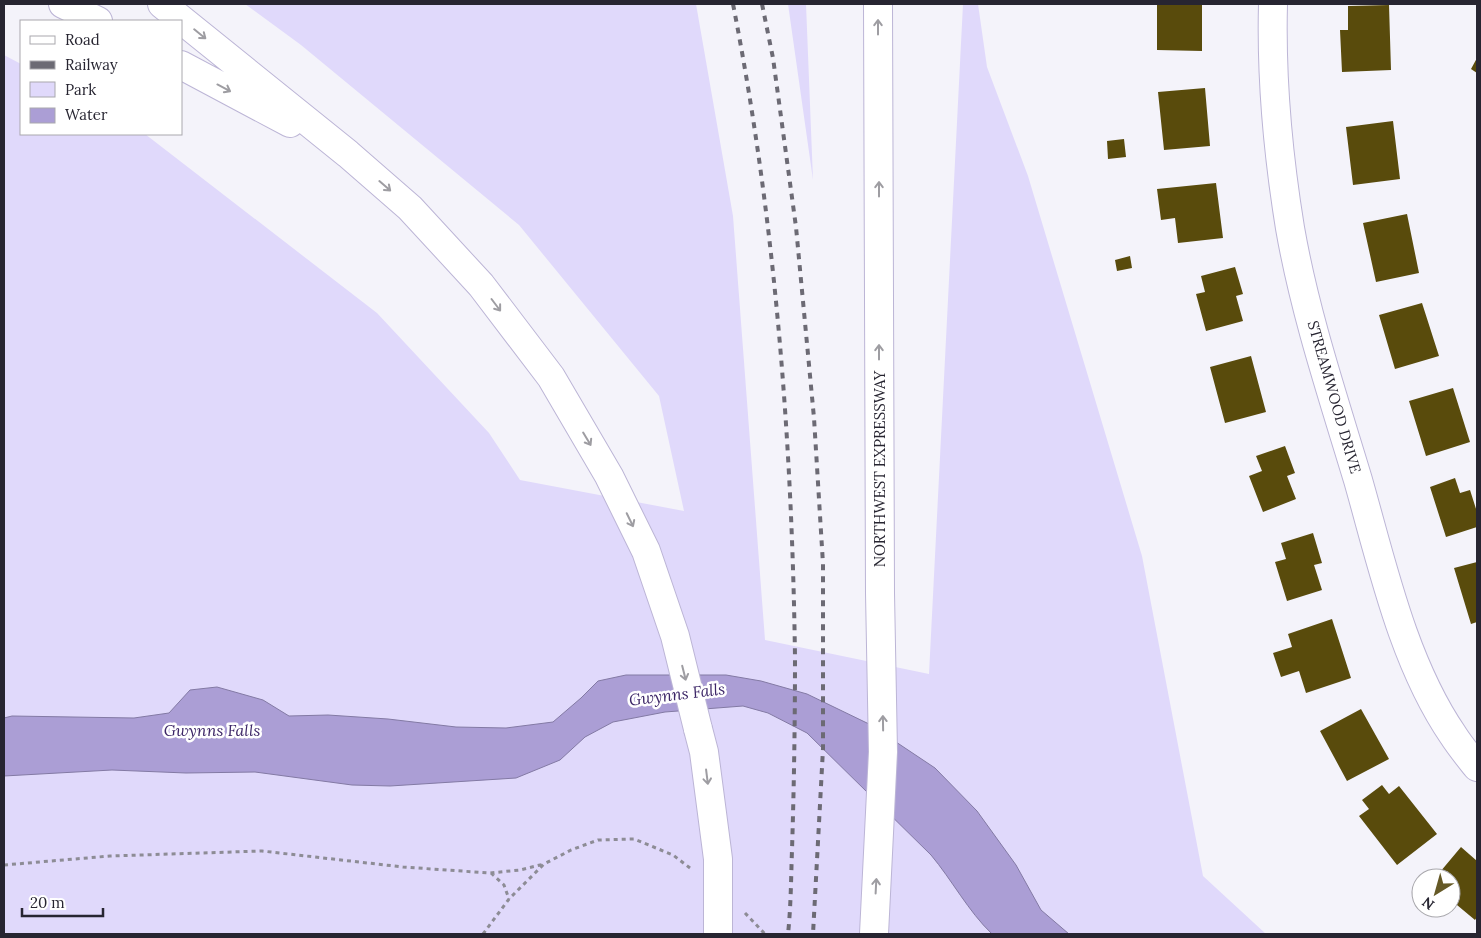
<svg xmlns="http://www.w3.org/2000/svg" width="1481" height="938" viewBox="0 0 1481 938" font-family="Lora,serif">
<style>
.green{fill:#e0d9fb}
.water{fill:#ab9ed5;stroke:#837aa4}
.building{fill:#594b0c}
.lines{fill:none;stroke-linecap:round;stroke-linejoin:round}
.minor-casing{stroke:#bcb5d6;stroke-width:30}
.highway-casing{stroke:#bcb5d6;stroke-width:30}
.path{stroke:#8d8c95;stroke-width:3;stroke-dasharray:4 4;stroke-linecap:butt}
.minor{stroke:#fff;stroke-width:28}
.highway{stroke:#fff;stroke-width:28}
.rail{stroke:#6c6a74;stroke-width:4;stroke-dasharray:6 6;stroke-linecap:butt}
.highway-bridge-casing{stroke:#bcb5d6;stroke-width:30;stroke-linecap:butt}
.highway-bridge{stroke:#fff;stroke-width:28}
.oneway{stroke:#9e9da2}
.labels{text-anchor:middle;stroke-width:5;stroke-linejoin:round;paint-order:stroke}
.street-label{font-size:15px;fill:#272531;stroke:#fff}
.water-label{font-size:16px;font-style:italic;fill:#3c2667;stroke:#fff}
</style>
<rect width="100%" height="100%" fill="#f4f3fa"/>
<!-- green -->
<path class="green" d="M245 4H696L733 216 765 640 929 674 963 4H978L987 67 1028 176 1142 556 1203 876 1266 934H4V55L21 64V134H145L377 313 489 433 520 480 684 511 659 396 519 225 301 45Z
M788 4H806L813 180Z"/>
<!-- water -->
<path class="water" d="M626 675H726L761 681 807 694 869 724 935 768 977 811 1016 865 1041 910 1069 934H992C968 911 952 880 931 855L807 733 768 713 743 706 665 712 613 722 585 737 560 760 516 778 390 786 352 785 255 772 186 773 112 770 4 776V718L12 716 134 718 169 713 190 690 217 687 263 700 289 716 328 715 388 719 456 727 506 728 553 722 581 698 598 681Z"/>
<!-- building -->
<path class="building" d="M1157 4H1202V51L1157 50Z
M1389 5 1391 70 1342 72 1340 30H1348V6Z
M1477 58V73L1471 69Z
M1205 88 1210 146 1164 150 1158 92Z
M1393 121 1400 179 1353 185 1346 127Z
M1124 139 1126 157 1108 159 1107 141Z
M1216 183 1223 238 1178 243 1175 218 1161 220 1157 189Z
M1407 214 1419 273 1376 282 1363 223Z
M1130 256 1132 268 1117 271 1115 260Z
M1235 267 1243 294 1236 296 1243 321 1206 331 1196 294 1205 292 1201 276Z
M1422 303 1439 356 1395 369 1379 315Z
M1251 356 1266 412 1225 423 1210 367Z
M1453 388 1470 442 1426 456 1409 401Z
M1285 446 1295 473 1287 476 1296 499 1263 512 1249 476 1262 471 1256 456Z
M1455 478 1460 493 1470 490 1477 512V527L1446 537 1430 487Z
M1313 533 1322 563 1314 565 1322 590 1287 601 1275 562 1286 559 1281 543Z
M1477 562V622L1471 624 1454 568Z
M1332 619 1351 678 1306 693 1299 671 1281 677 1273 653 1292 647 1288 634Z
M1361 709 1389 759 1347 781 1320 731Z
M1382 785 1389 794 1399 786 1437 834 1397 865 1359 816 1369 809 1362 800Z
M1461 847 1477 861V917L1475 920 1451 900V878H1435Z"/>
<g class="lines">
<!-- minor casing -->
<g class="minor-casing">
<path id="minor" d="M1273 4C1271 79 1278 154 1290 228 1305 314 1333 397 1358 480 1382 564 1403 662 1453 735 1460 746 1469 757 1477 767"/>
</g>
<!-- highway casing -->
<g class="highway-casing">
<path id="highway" d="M63 4 98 21
M162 4 348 154 410 208 481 285 551 377 609 476 646 551 675 636 698 729
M181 65 290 123
M874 934 883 752 880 593 878 4"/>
</g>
<!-- path -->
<path class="path" d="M4 865 110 856 262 851 403 867 490 873 520 870 544 864
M491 873 504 885 509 899
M745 913 765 934
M483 934 509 899 544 864 571 850 598 840 634 839 673 855 690 868"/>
<!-- minor -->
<use href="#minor" class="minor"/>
<!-- highway -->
<use href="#highway" class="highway"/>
<!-- rail -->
<path class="rail" d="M733 4C775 219 792 439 795 657 795 722 794 786 792 850 791 878 791 906 788 934
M762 4 773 58 796 227 814 418 823 564V749L813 934"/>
<!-- highway-bridge casing -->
<g class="highway-bridge-casing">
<path id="highway-bridge" d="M698 729 704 752 718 859V934"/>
</g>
<!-- highway-bridge -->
<use href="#highway-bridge" class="highway-bridge"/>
</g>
<!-- one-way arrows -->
<defs><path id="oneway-shaft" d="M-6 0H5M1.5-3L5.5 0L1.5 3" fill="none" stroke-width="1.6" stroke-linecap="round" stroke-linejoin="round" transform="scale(1.25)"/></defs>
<g class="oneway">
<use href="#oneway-shaft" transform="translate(878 27) rotate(-90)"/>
<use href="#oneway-shaft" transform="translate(200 34) rotate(39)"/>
<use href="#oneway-shaft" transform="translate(224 88) rotate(28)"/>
<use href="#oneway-shaft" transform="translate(385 186) rotate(41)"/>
<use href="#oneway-shaft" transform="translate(879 189) rotate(-90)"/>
<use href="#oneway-shaft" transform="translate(496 305) rotate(53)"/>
<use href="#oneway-shaft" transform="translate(879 352) rotate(-90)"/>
<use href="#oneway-shaft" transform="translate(587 439) rotate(59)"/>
<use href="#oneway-shaft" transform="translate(630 520) rotate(64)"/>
<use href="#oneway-shaft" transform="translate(684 673) rotate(76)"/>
<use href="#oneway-shaft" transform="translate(883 723) rotate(-91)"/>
<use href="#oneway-shaft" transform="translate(707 777) rotate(83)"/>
<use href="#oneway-shaft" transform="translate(876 886) rotate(-87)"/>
</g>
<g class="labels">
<!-- street labels -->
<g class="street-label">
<text transform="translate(1334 397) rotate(74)" y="5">STREAMWOOD DRIVE</text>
<text transform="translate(880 469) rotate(-90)" y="5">NORTHWEST EXPRESSWAY</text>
</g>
<!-- water labels -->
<g class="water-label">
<text transform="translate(677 694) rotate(-7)" y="6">Gwynns Falls</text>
<text x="212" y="736">Gwynns Falls</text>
</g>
</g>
<!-- border -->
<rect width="1481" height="938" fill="none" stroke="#272531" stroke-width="10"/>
<!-- legend -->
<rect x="20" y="20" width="162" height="115" fill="#ffffff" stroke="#a9a8ad"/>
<rect x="30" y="36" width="25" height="8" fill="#ffffff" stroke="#a9a8ad"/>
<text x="65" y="45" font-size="15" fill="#272531">Road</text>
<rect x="30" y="61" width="25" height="8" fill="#6c6a74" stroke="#a9a8ad"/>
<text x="65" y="70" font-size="15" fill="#272531">Railway</text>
<rect x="30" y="82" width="25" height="15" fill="#e0d9fb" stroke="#a9a8ad"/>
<text x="65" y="95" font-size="15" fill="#272531">Park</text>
<rect x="30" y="108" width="25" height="15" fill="#ab9ed5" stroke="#a9a8ad"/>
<text x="65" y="120" font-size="15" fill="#272531">Water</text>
<!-- north arrow -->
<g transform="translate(1436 893) rotate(217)"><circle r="24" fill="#ffffff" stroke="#a9a8ad"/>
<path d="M0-4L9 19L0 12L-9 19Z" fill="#655926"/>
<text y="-8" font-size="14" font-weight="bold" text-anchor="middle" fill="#272531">N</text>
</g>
<!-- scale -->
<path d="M22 908v8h81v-8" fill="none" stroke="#272531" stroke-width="2.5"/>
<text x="30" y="908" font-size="15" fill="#272531" stroke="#ffffff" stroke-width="4" paint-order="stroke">20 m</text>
</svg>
